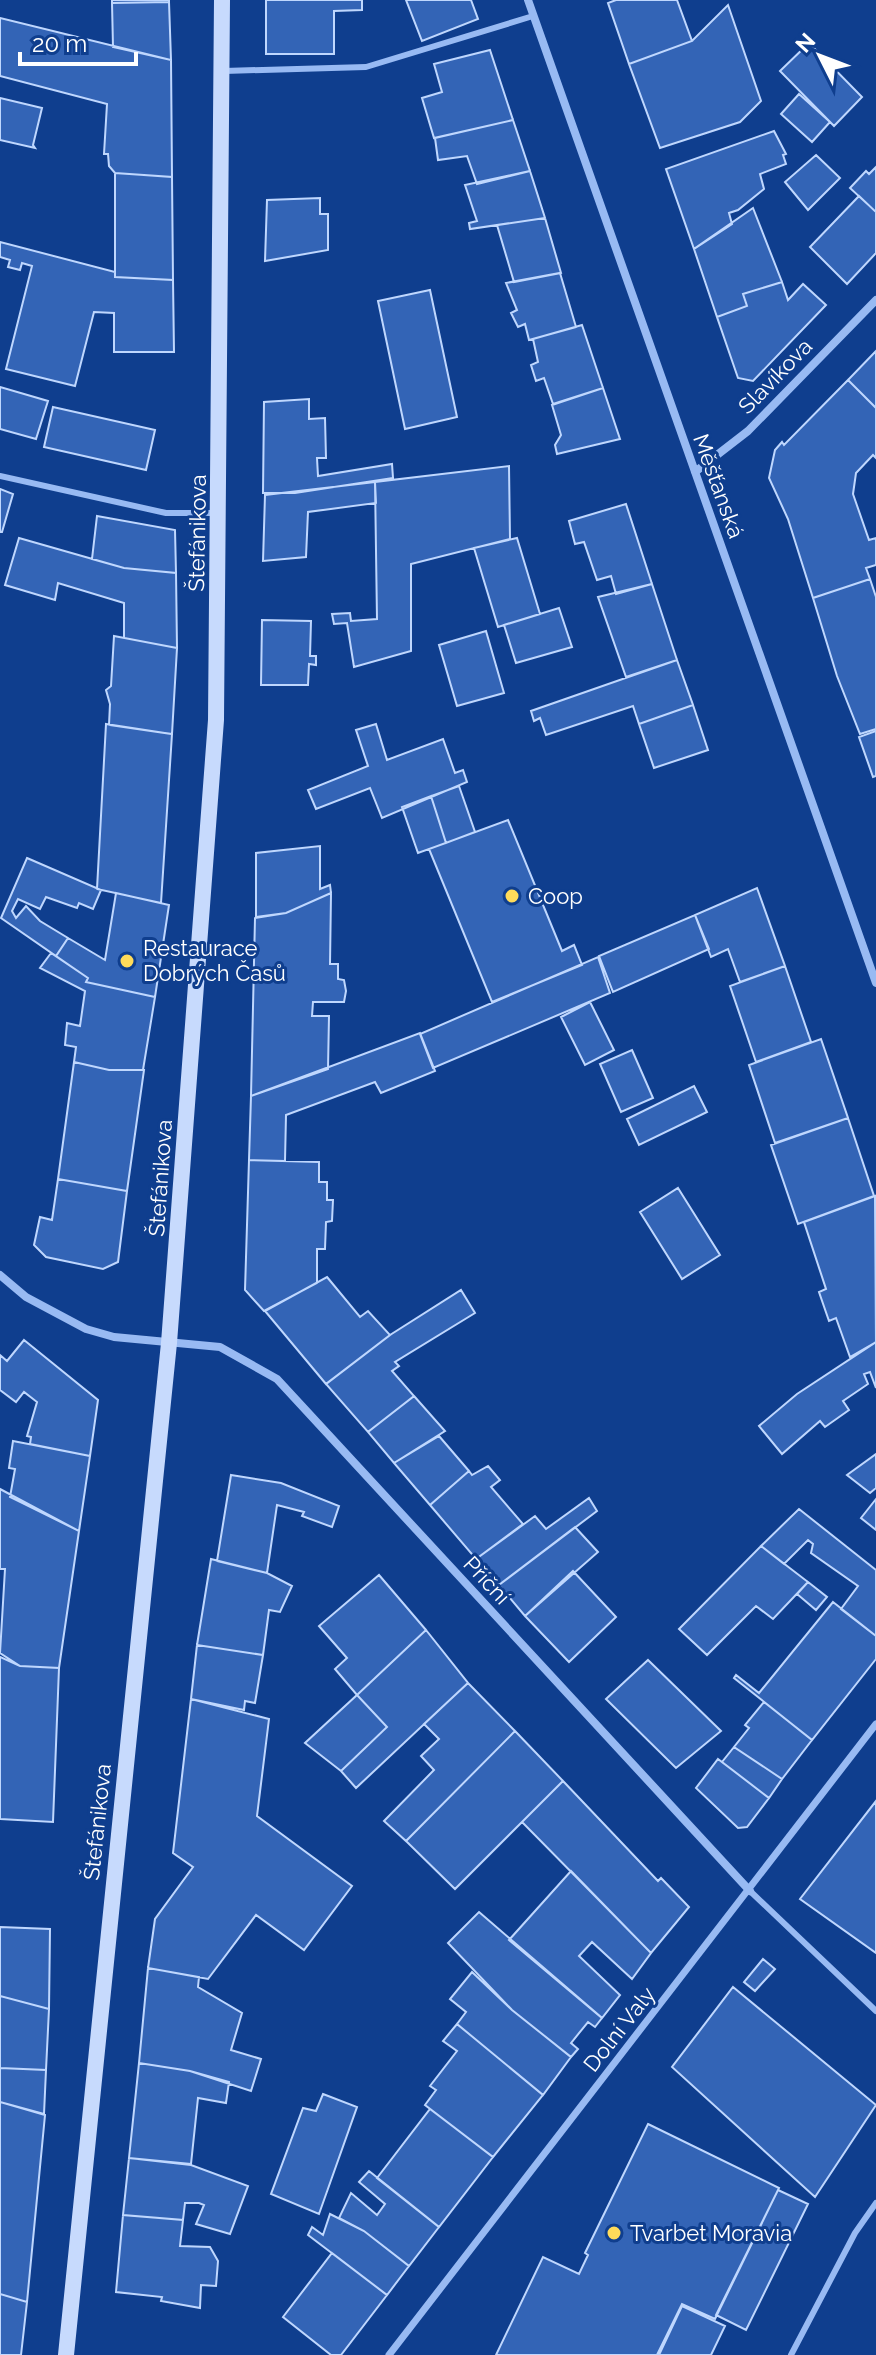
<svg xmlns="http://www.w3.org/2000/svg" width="876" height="2355" viewBox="0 0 876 2355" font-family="Raleway,sans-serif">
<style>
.building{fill:#3364b6;stroke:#bfd7fe;stroke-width:2}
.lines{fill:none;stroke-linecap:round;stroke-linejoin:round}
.service{stroke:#98baf3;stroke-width:6}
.pedestrian{stroke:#98baf3;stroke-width:7}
.minor{stroke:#98baf3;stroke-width:8}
.secondary{stroke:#c7dafd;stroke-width:16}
.poi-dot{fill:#ffdb5a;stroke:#0f3e8e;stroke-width:3}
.labels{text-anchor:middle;stroke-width:6;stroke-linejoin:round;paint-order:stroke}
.street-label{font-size:22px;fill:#fff;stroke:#0f3e8e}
.poi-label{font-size:22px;fill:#fff;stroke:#0f3e8e;text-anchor:start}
</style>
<rect width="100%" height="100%" fill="#0f3e8e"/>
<!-- building -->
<path class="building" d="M112 0H169V2L112 3Z
M266 0H362V10L334 11V54H266Z
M406 0H471L478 19 422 41Z
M616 0H677L692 41 629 64 608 3Z
M169 2 171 60 113 47 112 3Z
M728 5 761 101 740 122 660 148 629 64 692 41Z
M0 18 171 60 172 177 115 173 109 166 108 154H104L107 104 0 76Z
M809 43 862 97 834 126 780 71Z
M490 50 513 120 434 138 422 98 442 92 434 64Z
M799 94 830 122 812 142 781 114Z
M0 98 42 108 33 145 35 148 0 140Z
M513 120 530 171 477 184 467 156 438 160 435 138Z
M774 131 786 154 783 155 786 164 760 174 764 189 738 210 729 213 732 224 694 249 666 169Z
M816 155 840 178 808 210 785 182Z
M876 167V212L850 188 866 171 869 174Z
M530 171 545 218 470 229 469 223 477 221 465 185Z
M115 173 172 177 173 280 115 277Z
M859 196 876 212V253L847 284 810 247Z
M320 198V214H328V250L265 261 267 200Z
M753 208 782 282 743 294 747 306 717 317 694 249Z
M545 218 561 273 514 282 497 225Z
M0 242 115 272V277L173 280 174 352H114V313L94 312 75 386 6 369 32 266 22 263 20 270 8 267 10 260 0 257Z
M560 273 576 327 529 340 525 324 518 327 511 313 517 310 506 283Z
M782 282 788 300 803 284 826 305 753 381 738 378 717 317 747 306 743 294Z
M430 290 457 417 405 429 378 301Z
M582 325 603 388 553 404 544 378 536 381 531 365 538 362 533 339Z
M876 351V408L848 380Z
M848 380 876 408V458L873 455 856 473 853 494 869 540 876 538V565L866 568 870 579 813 598 788 519 769 478 775 450 782 442 784 445Z
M0 387 48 401 36 439 0 429Z
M603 388 620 439 557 454 555 445 561 435 552 405Z
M309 399V419L325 418 326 458H317L318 476 392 464 393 478 295 493H263L264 402Z
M53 407 155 430 146 470 44 447Z
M509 466 510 539 411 564V651L354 667 347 623 334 624 332 614 350 613 351 621 377 619 375 482Z
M375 482 376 503 308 512 306 557 263 561 265 495Z
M0 489 13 494 2 532H0Z
M626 504 652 584 616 594 611 576 597 580 584 542 575 544 569 521Z
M97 516 175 530 176 573 124 568 92 559Z
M19 538 124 568 176 573 177 648 124 638V603L58 583 55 600 5 585Z
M517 538 540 614 498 627 474 548Z
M870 579 876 597V729L860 734 837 676 813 598Z
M652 584 677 660 626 677 598 597Z
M559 608 572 647 516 663 504 625Z
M262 620 311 621 310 656H316V665L309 664 308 685H261Z
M486 631 504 693 457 706 439 645Z
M114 636 177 648 172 734 109 725 110 704 106 690 111 686Z
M677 660 693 705 639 724 633 706 546 735 540 718 534 721 531 711Z
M693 705 708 750 654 768 639 724Z
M106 724 172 734 161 903 97 889Z
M376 724 387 760 443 739 455 773 463 770 467 782 382 818 370 788 316 809 308 790 368 766 356 730Z
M876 731V776L873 777 859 737Z
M459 786 475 832 446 843 431 796Z
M431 796 446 843 418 853 402 807Z
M508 820 562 951 574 945 582 965 492 1002 429 849Z
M320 846V889L330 885 331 893 286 913 256 917V853Z
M27 858 101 890 93 909 79 903 77 908 46 897 40 909 18 899 12 911 16 918 26 906 40 921 68 938 56 956 1 918Z
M757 888 785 966 740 982 728 949 711 957 695 915Z
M116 893 169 905 155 997 86 982 88 978 56 956 68 938 105 960Z
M331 893 330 964H338V979L344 980 346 991 344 1002H313L312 1016H329L328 1069 251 1096 255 918 286 913Z
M695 915 709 949 613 992 599 956Z
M51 953 88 978 86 982 155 997 143 1070H109L74 1062 76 1047 65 1045 67 1023 80 1026 85 991 40 968Z
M598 957 610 993 433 1068 420 1034Z
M785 966 811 1042 756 1062 730 986Z
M590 1002 614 1050 585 1065 561 1017Z
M420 1033 435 1071 381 1093 375 1082 286 1115 285 1161 249 1160 251 1096Z
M821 1039 848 1118 775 1143 749 1065Z
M632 1050 653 1098 621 1112 600 1064Z
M74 1062 109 1070H144L127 1191 58 1179Z
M694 1086 707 1112 639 1145 627 1119Z
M848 1118 874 1196 798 1224 771 1145Z
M249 1160 319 1162V1182H327V1200H333L332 1221 326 1222 325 1249H317V1283L264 1311 245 1290Z
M58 1179 127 1191 118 1262 103 1269 46 1257 34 1245 40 1217 52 1220Z
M678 1188 720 1255 682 1279 640 1212Z
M875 1196 876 1342 850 1357 836 1318 829 1321 819 1292 826 1289 804 1222Z
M327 1277 360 1317 368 1311 390 1335 326 1384 265 1311Z
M461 1290 475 1313 395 1362 399 1366 392 1371 414 1396 368 1432 326 1384 390 1335Z
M24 1340 98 1400 90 1456 30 1444 31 1437 27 1436 37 1402 24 1392 16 1402 0 1390V1355L7 1361Z
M876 1342V1388L870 1372 864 1374 868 1384 843 1401 849 1410 825 1427 820 1421 782 1454 759 1426 797 1394Z
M414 1396 445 1431 394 1463 368 1432Z
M439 1436 469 1471 430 1505 394 1463Z
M13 1441 90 1456 79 1531 10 1497 15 1469 9 1468Z
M876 1454V1488L870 1493 847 1475Z
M488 1466 500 1480 491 1487 523 1524 476 1559 430 1505 469 1471 472 1475Z
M231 1475 281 1483 339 1506 332 1527 302 1516 304 1512 277 1505 267 1573 217 1561Z
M0 1489 79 1531 59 1668 20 1666 0 1653 5 1569H0Z
M589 1498 597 1511 499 1585 476 1559 535 1516 546 1529Z
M876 1499V1530L861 1518Z
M799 1509 876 1570V1636L841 1609 858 1586 811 1553 813 1544 808 1540 784 1564 761 1546Z
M575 1527 598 1552 525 1616 499 1585Z
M761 1546 808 1582 773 1619 756 1606 707 1655 679 1629Z
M211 1559 267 1573 292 1586 280 1612 269 1610 263 1655 197 1645Z
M573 1571 616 1617 569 1662 525 1616Z
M379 1575 426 1630 357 1695 335 1669 347 1658 319 1626Z
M808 1582 827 1597 816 1610 797 1594Z
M833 1602 876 1636V1659L812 1740 734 1678 736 1675 759 1693Z
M426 1630 468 1683 356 1788 341 1771 387 1727 357 1695Z
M197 1645 263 1655 255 1703 245 1701 244 1710 191 1699Z
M0 1657 20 1666 59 1668 53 1822 0 1819Z
M648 1660 721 1731 676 1768 606 1699Z
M468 1683 515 1731 406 1841 384 1821 434 1770 421 1756 439 1739 424 1724Z
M357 1695 387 1727 341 1771 305 1743Z
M191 1699 269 1719 257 1816 352 1886 304 1950 256 1915 208 1979 148 1968 155 1919 193 1867 173 1853Z
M764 1702 812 1740 782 1779 734 1747 749 1728 745 1725Z
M515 1731 563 1781 455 1889 406 1841Z
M734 1747 782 1779 769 1798 722 1762Z
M718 1759 769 1798 747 1827 738 1828 696 1788Z
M563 1781 658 1881 661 1878 689 1907 651 1953 522 1822Z
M876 1801V1953L800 1899Z
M571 1871 651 1953 632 1979 592 1942 579 1956 620 1995 602 2018 509 1940Z
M479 1912 602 2018 595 2027 588 2022 571 2043 578 2049 571 2057 512 2010 448 1943Z
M0 1927 50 1929 49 2009 0 1996Z
M763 1959 775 1969 755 1991 744 1982Z
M148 1968 199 1977 198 1987 242 2013 231 2050 261 2059 251 2091 190 2071 139 2063Z
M472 1972 512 2010 571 2057 543 2095 457 2024 466 2012 450 1999Z
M733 1987 876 2105 815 2197 672 2067Z
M0 1996 49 2009 46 2070 0 2068Z
M457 2024 543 2095 493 2157 425 2105 436 2090 430 2086 457 2051 443 2041Z
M139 2063 190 2071 229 2082 226 2103 198 2098 191 2164 129 2158Z
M0 2068 46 2070 44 2114 0 2102Z
M323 2094 357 2107 319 2214 271 2194 303 2108 316 2111Z
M0 2102 45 2115 27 2302 0 2294Z
M430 2109 493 2157 439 2227 377 2178Z
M648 2124 779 2188 715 2319 682 2304 657 2355H496L543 2257 579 2274 588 2255 585 2253Z
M129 2158 191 2165 248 2186 230 2234 196 2224 204 2205 199 2203H185L183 2220 123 2215Z
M369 2171 439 2227 409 2266 364 2231 339 2218 351 2193 377 2215 385 2204 359 2182Z
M778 2190 808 2204 746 2330 716 2315Z
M330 2214 364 2231 409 2266 387 2295 308 2235 312 2227 323 2235Z
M123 2215 183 2220 180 2246 210 2247 218 2261 216 2286 201 2285 200 2308 161 2301 162 2297 116 2292Z
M332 2253 387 2295 341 2355H331L283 2317Z
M0 2294 27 2302 21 2355H0Z
M682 2306 725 2326 711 2355H659Z"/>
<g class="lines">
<!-- service -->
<path class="service" d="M224 71 366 67 533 16
M0 476 166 513H216
M750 1891 876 2011
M791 2355 855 2233 876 2203"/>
<!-- pedestrian -->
<path class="pedestrian" d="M389 2355 876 1724"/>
<!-- minor -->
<path class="minor" d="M528 0 876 983
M695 472 748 431 876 300
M0 1275 26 1297 86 1329 114 1337 220 1347 277 1379 750 1891"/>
<!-- secondary -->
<path class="secondary" d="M66 2355 169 1343 216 720 222 0"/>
</g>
<!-- markers -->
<g class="poi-dot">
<circle cx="512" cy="896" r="8"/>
<circle cx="127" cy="961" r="8"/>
<circle cx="614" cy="2233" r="8"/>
</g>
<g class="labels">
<!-- street labels -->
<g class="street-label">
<text transform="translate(775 376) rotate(-46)" y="8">Slavíkova</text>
<text transform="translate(719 486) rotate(70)" y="8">Měšťanská</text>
<text transform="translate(197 533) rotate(-89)" y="8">Štefánikova</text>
<text transform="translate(160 1178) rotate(-86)" y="8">Štefánikova</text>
<text transform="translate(487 1580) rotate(47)" y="8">Příční</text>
<text transform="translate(97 1822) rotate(-84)" y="8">Štefánikova</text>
<text transform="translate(619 2029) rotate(-52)" y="8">Dolní Valy</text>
</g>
<!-- poi labels -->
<g class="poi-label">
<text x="528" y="904">Coop</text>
<text x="143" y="956">Restaurace<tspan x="143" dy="25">Dobrých Časů</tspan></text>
<text x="630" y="2241">Tvarbet Moravia</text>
</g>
</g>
<!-- north arrow -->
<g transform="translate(820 56) rotate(312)" stroke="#0f3e8e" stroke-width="6" paint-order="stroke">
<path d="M0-6L14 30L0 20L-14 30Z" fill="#ffffff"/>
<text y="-12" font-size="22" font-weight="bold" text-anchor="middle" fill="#ffffff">N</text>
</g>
<!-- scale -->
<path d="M20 52v12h116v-12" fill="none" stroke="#ffffff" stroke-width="4"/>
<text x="32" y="52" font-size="24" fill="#ffffff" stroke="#0f3e8e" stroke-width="6" paint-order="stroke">20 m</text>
</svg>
